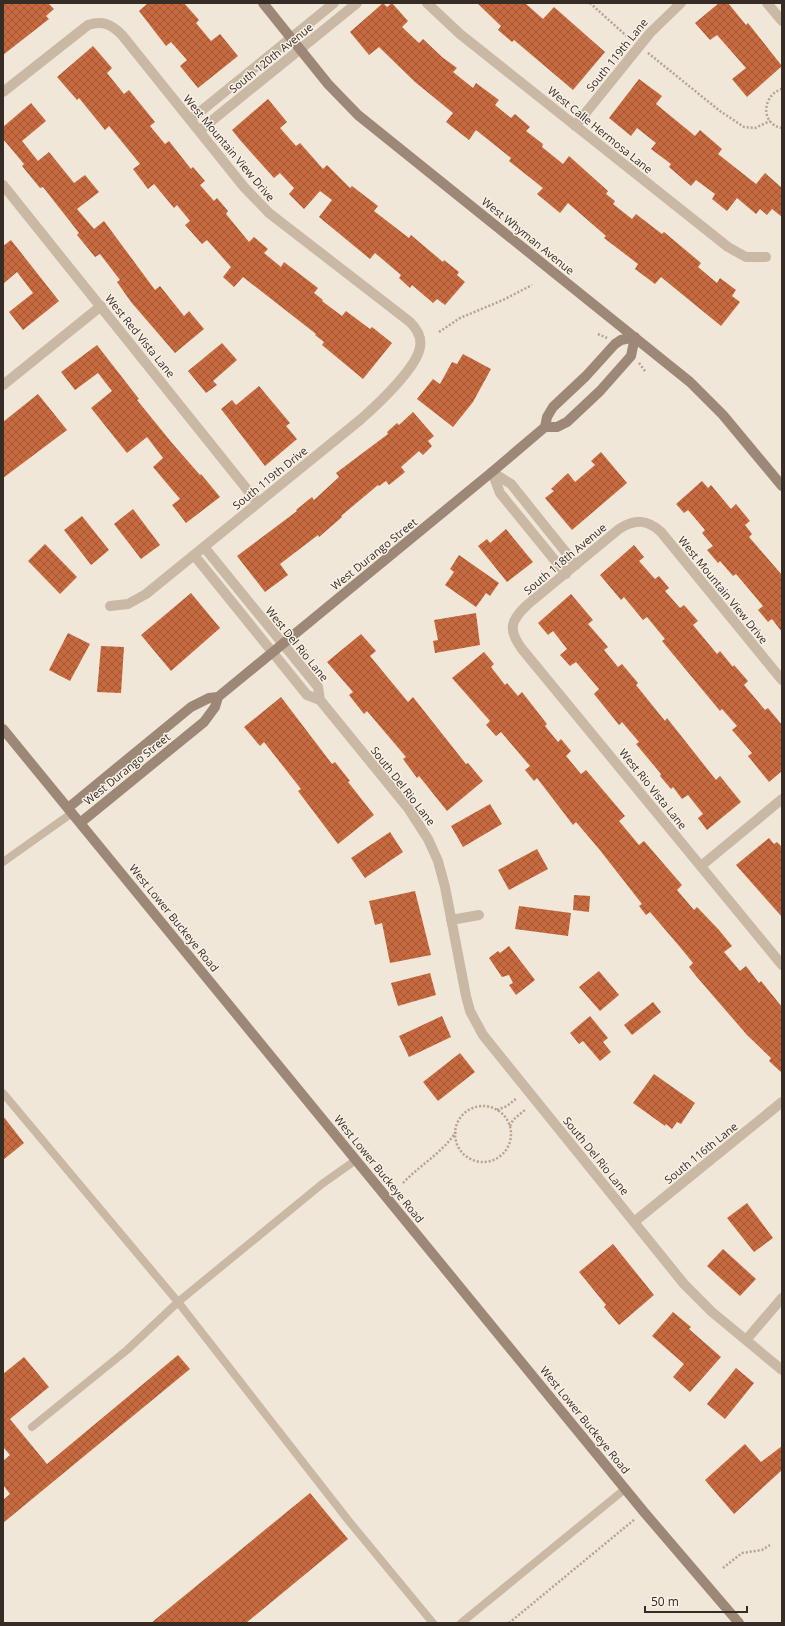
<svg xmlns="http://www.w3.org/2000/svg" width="785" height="1626" viewBox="0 0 785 1626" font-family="'Open Sans',sans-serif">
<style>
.building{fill:url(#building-cross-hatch)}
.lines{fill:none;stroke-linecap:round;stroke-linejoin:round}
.path{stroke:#b5a28f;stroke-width:2.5;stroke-dasharray:2 2;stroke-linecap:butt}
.lane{stroke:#c9b8a4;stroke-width:8}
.street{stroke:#c9b8a4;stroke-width:10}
.secondary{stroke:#9d8776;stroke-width:10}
.labels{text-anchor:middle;stroke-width:3;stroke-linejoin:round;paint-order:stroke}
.street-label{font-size:11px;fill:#352c26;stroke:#f9f1e5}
</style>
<defs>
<pattern id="building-cross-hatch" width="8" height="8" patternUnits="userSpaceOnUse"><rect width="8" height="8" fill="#c76a40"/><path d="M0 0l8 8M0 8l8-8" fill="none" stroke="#a25735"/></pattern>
</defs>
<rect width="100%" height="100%" fill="#f1e7d8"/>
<!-- building -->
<path class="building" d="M3 3H48L54 9 46 16 49 19 3 55Z
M148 3H184L199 20 196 23 211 41 220 34 238 56 198 88 180 66 187 60 171 42 166 46 139 11Z
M383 3 387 7 392 3 408 21 402 27 419 43 423 39 442 57 457 68 453 72 473 88 476 83 499 100 495 105 511 118 515 114 530 127 526 131 543 144 542 147 563 164 569 156 608 191 606 194 615 201 613 204 632 219 636 214 662 234 664 232 701 263 698 267 717 283 720 278 736 290 732 296 740 302 721 326 661 277 655 284 635 269 638 264 604 238 606 236 568 203 560 213 537 194 543 188 509 161 511 158 476 130 469 140 446 122 453 113 415 82 379 47 369 55 350 32Z
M477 3H525L543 19 554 7 605 52 573 90 514 40 512 42 498 30 501 26Z
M719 3H728L746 25 748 23 782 66 747 97 732 79 746 68 717 35 710 40 695 23Z
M93 46 112 68 107 73 124 94 129 90 155 122 150 126 165 144 169 141 191 169 193 167 205 181 200 185 214 201 217 198 228 211 226 214 249 242 254 237 268 249 264 253 281 267 284 262 318 288 314 293 323 300 322 301 342 316 346 311 370 329 372 327 392 343 363 379 322 345 324 342 315 335 316 334 243 277 234 287 223 277 231 267 207 240 202 244 185 225 190 221 177 205 174 208 154 184 148 189 133 169 140 164 109 126 105 130 79 98 77 100 57 77Z
M639 79 662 96 656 104 695 136 700 130 722 149 718 154 756 184 765 173 782 188V217L772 209 767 215 760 209 756 214 737 198 727 211 712 199 715 194 696 180 691 186 669 167 671 164 651 149 656 143 637 128 631 136 609 118Z
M268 99 287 122 280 128 296 146 300 143 323 169 327 165 350 188 352 186 378 206 374 211 409 238 411 235 443 262 444 260 459 272 457 275 465 282 445 305 437 299 433 303 412 285 410 288 399 278 401 275 375 253 370 259 319 217 332 200 320 191 304 209 289 194 294 188 280 173 274 178 240 140 232 130Z
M31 103 46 121 22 141 38 161 49 152 74 183 85 175 99 192 77 209 94 229 104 221 155 290 160 286 184 316 189 311 204 329 175 353 131 302 117 282 120 280 100 254 95 257 77 235 79 233 43 187 40 188 22 166 24 164 3 139V127Z
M11 240 59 301 23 330 9 312 33 293 17 272 3 284V246Z
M222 343 237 360 213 381 217 385 206 393 188 371Z
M97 345 139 399 137 400 172 443 200 475 201 474 220 497 186 523 172 505 180 499 153 467 163 458 147 437 127 453 91 408 112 391 98 373 75 390 61 372Z
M463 354 491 369 473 402 453 427 417 399 433 379 440 384 452 362 457 364Z
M259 386 290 423 286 426 297 439 265 466 221 409 232 400 236 405Z
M38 394 67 430 3 478V422Z
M413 412 434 436 428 441 432 446 423 455 419 451 401 467 405 472 389 485 386 481 379 486 378 485 341 516 342 517 319 537 318 535 280 564 288 575 265 592 237 556 297 511 296 510 312 497 314 500 339 477 336 473 388 434 387 432 397 423 399 425Z
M601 452 627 483 572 530 545 498 554 491 551 489 568 473 575 482 595 465 591 461Z
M702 481 708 488 711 485 731 509 736 504 750 521 745 525 752 534 749 537 782 575V632L772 619 768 622 758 610 763 606 736 574 733 576 720 561 718 563 707 550 713 546 702 533 705 530 688 510 684 513 676 504Z
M133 509 160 545 141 559 114 524Z
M82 516 109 550 91 565 64 530Z
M506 529 533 562 507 582 478 546 487 539 490 543Z
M45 544 77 577 60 594 28 561Z
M634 545 644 557 639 561 655 579 659 576 669 588 665 591 680 608 684 605 698 621 693 625 717 654 720 651 733 667 734 665 748 681 744 685 765 710 768 708 782 725V771L769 782 748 756 752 753 732 730 737 726 722 709 720 711 662 641 665 639 647 617 643 620 624 597 621 600 600 575Z
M459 555 499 583 490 596 486 593 476 607 445 585 454 572 450 569Z
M191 593 220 628 171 671 141 635Z
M571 594 593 620 588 624 608 647 604 650 618 667 622 664 638 683 636 685 665 721 667 718 716 780 720 776 741 802 707 830 698 818 703 814 688 795 682 799 673 787 671 789 660 776 661 774 636 744 639 742 622 722 619 725 594 694 599 689 576 662 570 666 560 655 567 649 553 631 548 635 538 623Z
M476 613 480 645 435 653 433 641 438 640 434 620Z
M68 633 90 644 70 681 49 670Z
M361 634 376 651 370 656 408 702 413 697 466 764 468 763 483 781 447 811 419 776 417 778 403 759 406 757 367 711 364 714 349 695 353 692 327 662Z
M101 646 124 647 121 693 97 692Z
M484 652 494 664 491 667 505 685 507 683 518 696 522 692 547 724 545 726 558 742 561 739 571 751 566 756 581 774 586 770 625 816 619 821 639 845 644 841 682 885 677 890 694 910 697 907 719 930 732 946 724 952 740 971 746 966 759 983 761 981 782 1007V1073L769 1061 771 1058 747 1035 696 976 689 967 693 963 680 947 650 912 646 915 639 906 642 904 599 849 576 822 573 825 537 778 534 781 525 770 530 766 501 732 496 736 486 725 490 721 452 678Z
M281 697 332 764 335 762 350 781 348 782 374 815 338 844 298 791 301 789 264 742 260 746 244 727Z
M490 804 502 824 463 847 451 826Z
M390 832 403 852 365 878 351 858Z
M769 838 774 844 777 842 782 847V917L736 865Z
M537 849 548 869 509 890 498 870Z
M415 891 431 955 390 963 382 923 375 925 369 901Z
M574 895 590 896 589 912 573 910Z
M519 906 571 913 568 936 515 929Z
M509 946 535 980 516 995 509 985 513 983 509 975 502 977 489 958 498 951 500 953Z
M599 971 619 995 600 1011 579 987Z
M430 973 436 995 398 1006 391 983Z
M653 1002 661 1012 632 1035 624 1025Z
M442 1016 451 1037 409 1057 399 1036Z
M590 1016 608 1038 603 1042 611 1052 600 1061 583 1041 579 1044 570 1033Z
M460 1053 475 1072 438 1101 423 1082Z
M654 1074 695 1103 681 1124 677 1122 672 1129 666 1124 665 1126 633 1103Z
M3 1116 24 1143 3 1160Z
M747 1203 773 1238 754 1252 727 1218Z
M613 1244 654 1295 619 1325 604 1307 606 1305 579 1272Z
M723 1249 756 1279 740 1296 707 1266Z
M673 1312 691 1327 689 1329 721 1357 690 1392 673 1377 684 1364 652 1336Z
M178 1355 190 1369 3 1523V1500L10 1494 3 1485V1461L10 1455 3 1447V1374L24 1357 49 1387 10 1419 47 1464Z
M736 1368 754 1383 725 1419 707 1404Z
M745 1444 761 1462 782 1446V1470L734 1514 705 1480Z
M310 1493 348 1539 246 1623H151Z"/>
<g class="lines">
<!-- path -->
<path class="path" d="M590 3 631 40
M648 53 720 111 744 127 755 128 770 121
M782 89C762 95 760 124 782 128
M439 332 460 318 503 300 532 285
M598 334 607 338
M639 363 645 371
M455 1134a28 28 0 1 1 56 0a28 28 0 1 1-56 0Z
M497 1110 507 1106 517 1098
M510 1126 513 1120 526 1109
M403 1183C420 1165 442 1153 456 1132
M723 1568 742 1553 762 1550 770 1545
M509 1623 635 1519"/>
<!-- lane -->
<path class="lane" d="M3 862 72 813
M3 1093 178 1302 127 1350 32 1427
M356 1160 322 1184 178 1302 348 1520 433 1623
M461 1623 625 1489"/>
<!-- street -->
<path class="street" d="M427 3 460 34 728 247 746 257H766
M767 3 782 21
M3 92 88 25C102 20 111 24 122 35L244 187 269 213 410 322C417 329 422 337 420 347 417 368 376 406 360 420L146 594 128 604 110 606
M190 120 334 3
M575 126 650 33 681 3
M199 131 357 3
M3 185 258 503
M3 385 101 306
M492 472 511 484 576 565
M492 472 500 493 566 574
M204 547 318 687 320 700
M194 555 307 695 320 700
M782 680 661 532C647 519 635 519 619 529L527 605C510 621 508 630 522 649L782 965
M320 700 408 808 428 839 438 861 445 887 466 996 470 1011 483 1035 684 1284 712 1312 782 1370
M701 866 782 799
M451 920 479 915
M634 1222 782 1102
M746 1340 782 1298"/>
<!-- secondary -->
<path class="secondary" d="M263 3 328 84 358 115 690 382 723 415 782 486
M3 729 644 1512 739 1623
M68 808 191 707 209 698 218 697 492 472 545 427 547 417 553 407 586 376 615 344 621 340 635 337 631 356 600 391 567 422 557 427H545
M80 823 204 722 215 707 218 697"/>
</g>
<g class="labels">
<!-- street labels -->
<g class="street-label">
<text transform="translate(617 55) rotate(-51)" y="4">South 119th Lane</text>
<text transform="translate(271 58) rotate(-39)" y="4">South 120th Avenue</text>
<text transform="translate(600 130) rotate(39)" y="4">West Calle Hermosa Lane</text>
<text transform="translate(229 148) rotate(50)" y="4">West Mountain View Drive</text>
<text transform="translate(528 236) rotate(39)" y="4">West Whyman Avenue</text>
<text transform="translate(140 336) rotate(51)" y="4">West Red Vista Lane</text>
<text transform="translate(270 478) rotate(-39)" y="4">South 119th Drive</text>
<text transform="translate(374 554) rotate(-39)" y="4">West Durango Street</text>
<text transform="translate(565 559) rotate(-40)" y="4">South 118th Avenue</text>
<text transform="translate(723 590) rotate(51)" y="4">West Mountain View Drive</text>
<text transform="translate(297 644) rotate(51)" y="4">West Del Rio Lane</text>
<text transform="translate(127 769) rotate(-39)" y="4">West Durango Street</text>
<text transform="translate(403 786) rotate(52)" y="4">South Del Rio Lane</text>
<text transform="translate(653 789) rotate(51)" y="4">West Rio Vista Lane</text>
<text transform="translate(174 918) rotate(51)" y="4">West Lower Buckeye Road</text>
<text transform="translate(701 1153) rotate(-39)" y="4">South 116th Lane</text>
<text transform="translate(596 1156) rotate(51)" y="4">South Del Rio Lane</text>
<text transform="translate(379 1169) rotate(51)" y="4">West Lower Buckeye Road</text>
<text transform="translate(585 1420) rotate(51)" y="4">West Lower Buckeye Road</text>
</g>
</g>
<!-- border -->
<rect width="785" height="1626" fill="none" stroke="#352c26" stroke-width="8"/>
<!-- scale -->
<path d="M645 1606v6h102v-6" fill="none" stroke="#352c26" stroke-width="2"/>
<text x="651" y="1606" font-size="12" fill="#352c26" stroke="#f9f1e5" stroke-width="3" paint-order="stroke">50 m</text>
</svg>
